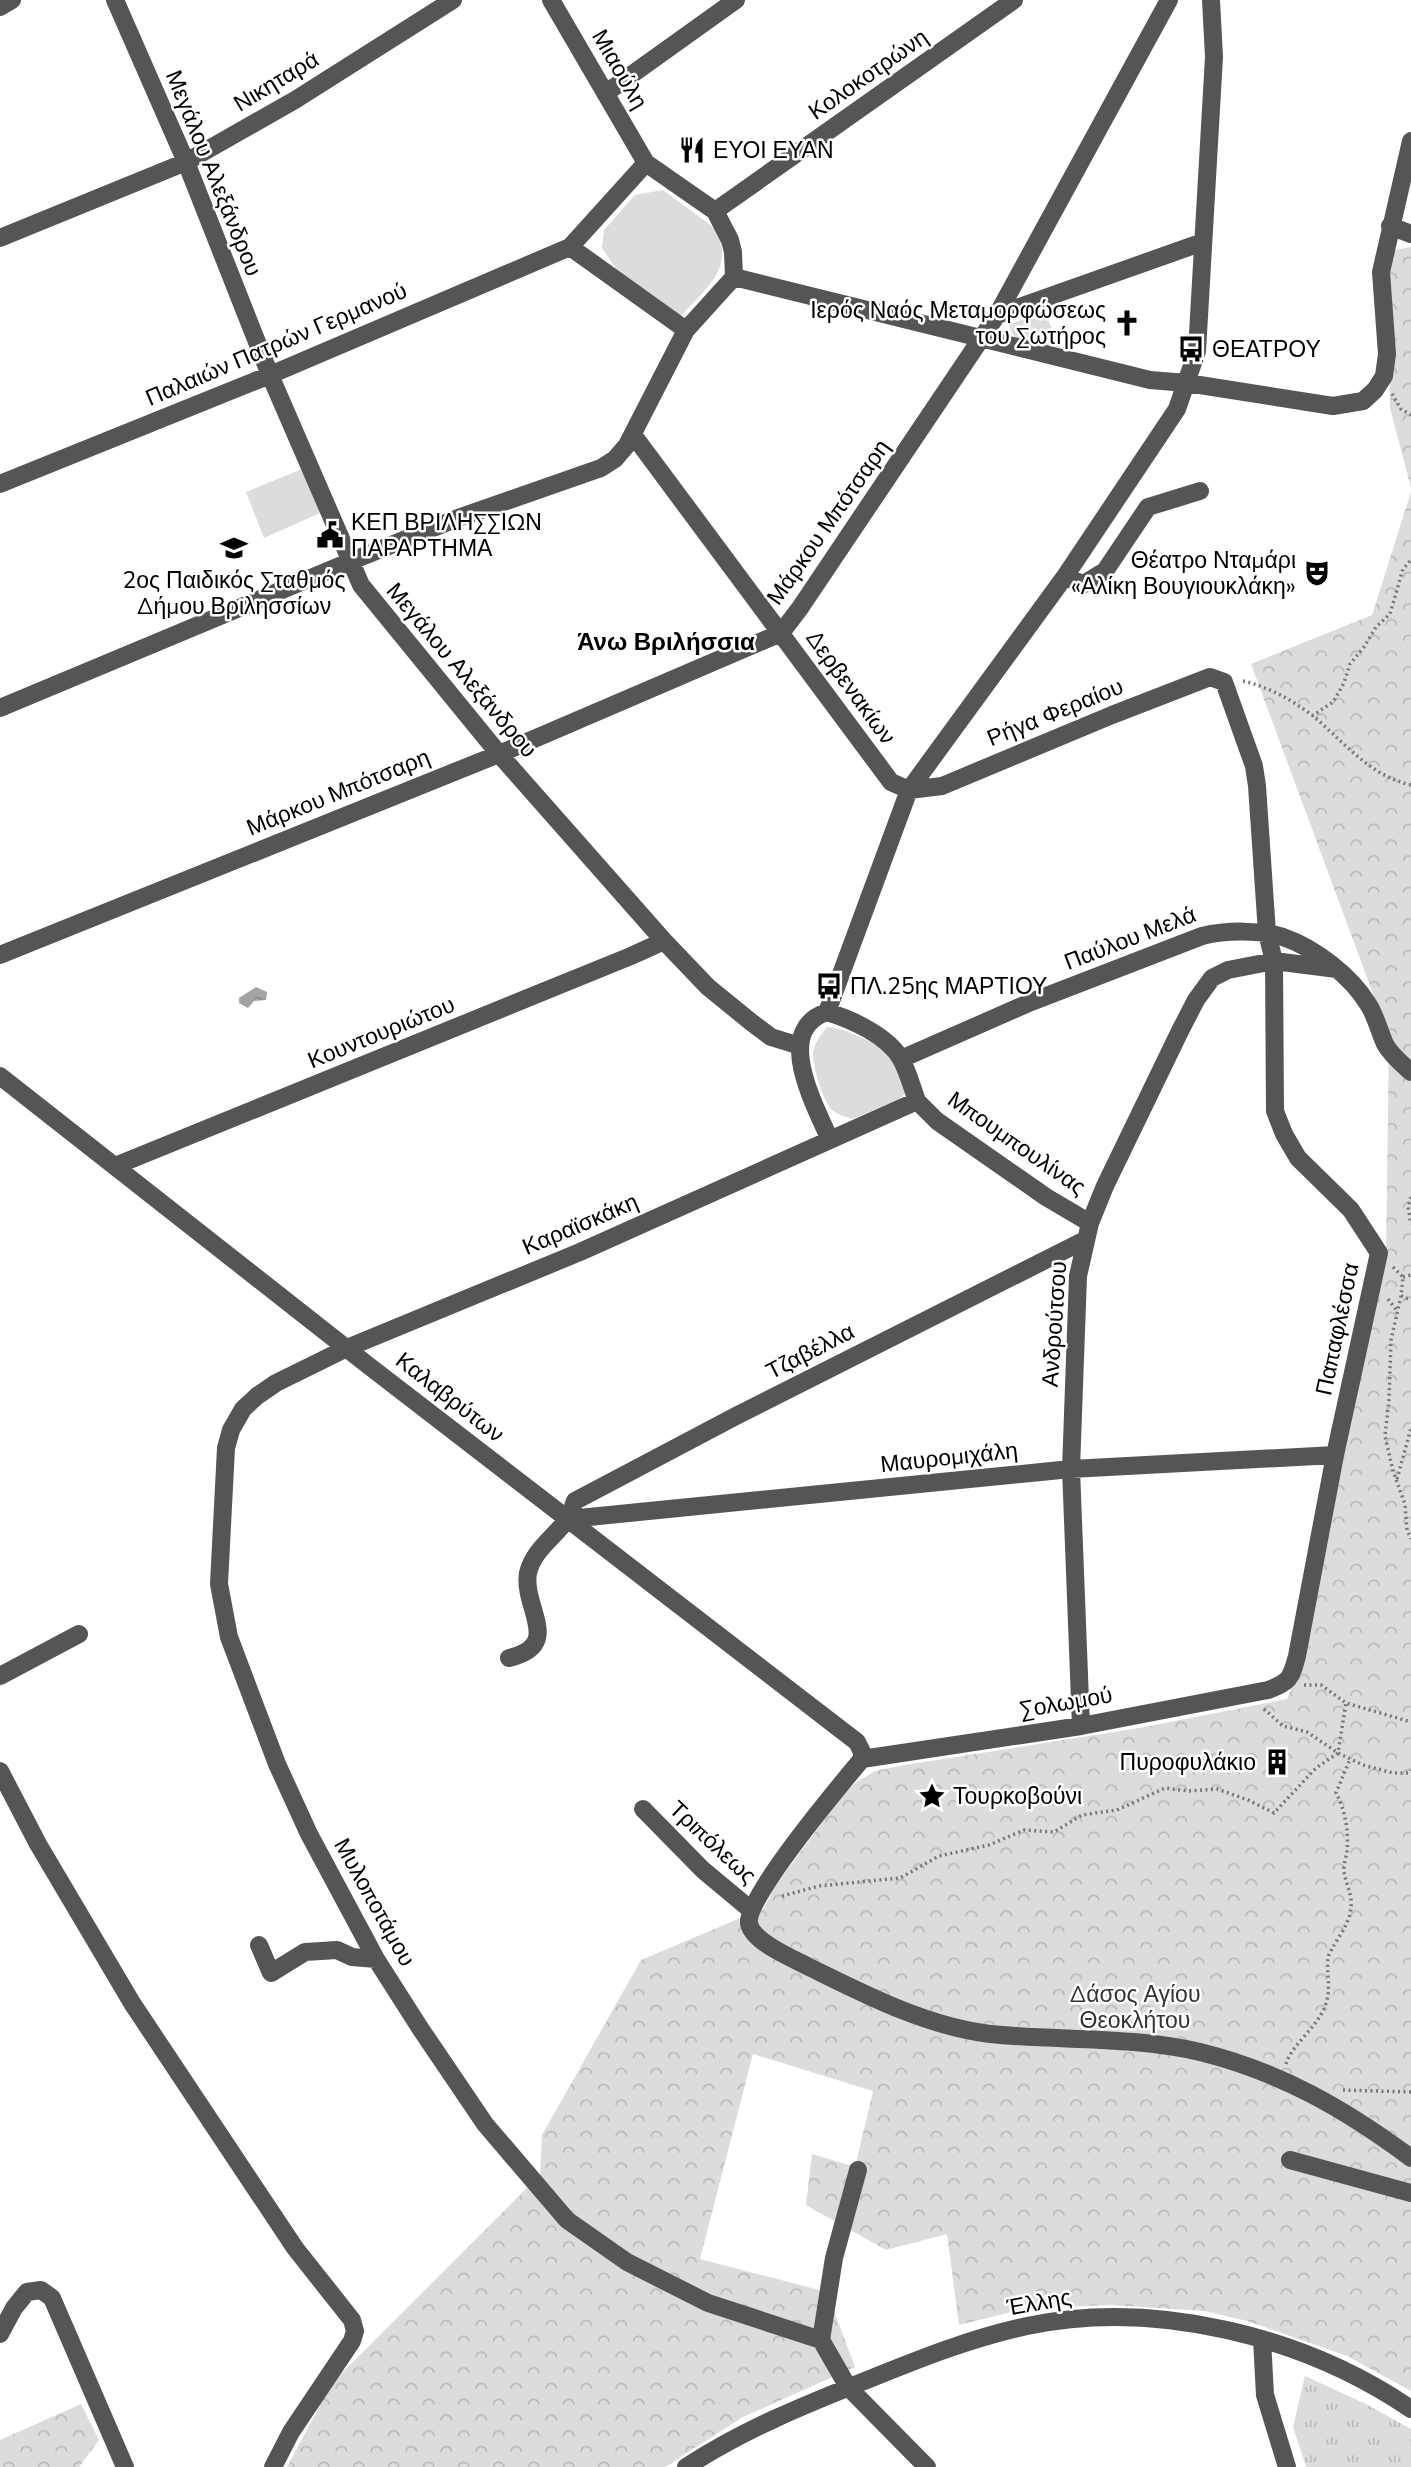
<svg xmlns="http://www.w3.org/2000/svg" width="1411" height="2467" viewBox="0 0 1411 2467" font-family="'Nunito Sans',sans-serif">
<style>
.grass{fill:url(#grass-tufts)}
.forest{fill:url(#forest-crowns)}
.park{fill:#dcdcdc}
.water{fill:url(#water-ripples)}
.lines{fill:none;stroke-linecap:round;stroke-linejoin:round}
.path{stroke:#777;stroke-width:3.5;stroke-dasharray:2 3.5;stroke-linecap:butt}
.minor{stroke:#555;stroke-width:18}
.labels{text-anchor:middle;stroke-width:5;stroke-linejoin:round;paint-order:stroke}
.street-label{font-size:23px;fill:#000;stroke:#fff}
.poi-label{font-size:23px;fill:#000;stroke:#fff;text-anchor:start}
.park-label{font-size:23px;fill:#333;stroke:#fff}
.neighbourhood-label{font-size:24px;font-weight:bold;fill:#000;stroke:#fff}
</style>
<defs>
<pattern id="grass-tufts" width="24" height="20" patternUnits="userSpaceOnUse" patternTransform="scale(1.75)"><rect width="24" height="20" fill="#dcdcdc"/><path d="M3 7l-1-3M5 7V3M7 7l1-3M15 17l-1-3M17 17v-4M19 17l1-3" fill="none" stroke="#bbb"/></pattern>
<pattern id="forest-crowns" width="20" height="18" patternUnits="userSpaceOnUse" patternTransform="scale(1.75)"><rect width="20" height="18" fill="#dcdcdc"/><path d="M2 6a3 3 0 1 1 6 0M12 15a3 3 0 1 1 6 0" fill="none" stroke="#bbb"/></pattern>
<pattern id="water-ripples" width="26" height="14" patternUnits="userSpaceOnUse" patternTransform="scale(1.75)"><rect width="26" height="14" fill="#a3a3a3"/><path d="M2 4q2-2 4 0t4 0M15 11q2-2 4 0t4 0" fill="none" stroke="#8b8b8b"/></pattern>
</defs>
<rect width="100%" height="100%" fill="#fff"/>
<!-- grass -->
<path class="grass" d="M1305 2376 1366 2404 1411 2429V2467H1306L1293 2427Z"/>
<!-- forest -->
<path class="forest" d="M1411 247V488L1390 408 1388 280 1390 251Z
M1411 492V2391L1347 2356 1247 2321 1204 2311 1111 2305 1063 2307 1023 2309 959 2325 947 2234 886 2250 806 2205 812 2154 855 2167 873 2091 753 2054 700 2259 827 2292 855 2367 743 2417 665 2467H287L332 2383 540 2175 542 2135 641 1960 764 1908 774 1888 841 1797 855 1783 875 1771 905 1765 1139 1728 1287 1699 1294 1682 1386 1257 1389 1037 1251 664 1372 615Z
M81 2404 99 2440 79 2467H0V2440Z"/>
<!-- park -->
<path class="park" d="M663 190 717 230C734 269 706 288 682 315L679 316 617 270 602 248 604 230 635 195Z
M1044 311 1061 348 1015 338 1008 325Z
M302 469 320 513 264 538 246 492Z
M827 1027C843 1027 882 1045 892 1058 899 1067 903 1083 905 1094L897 1100 853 1119C846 1117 838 1115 832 1110 823 1101 812 1064 813 1052 815 1042 821 1035 827 1027Z"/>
<!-- water -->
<path class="water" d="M256 987 267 992 266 1000 254 1001 248 1008 239 1003V998Z"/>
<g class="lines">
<!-- path -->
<path class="path" d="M1392 394 1401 409 1411 415
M1243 681C1270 687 1298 703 1319 721 1348 747 1372 776 1411 785
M1312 716 1333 702 1344 683 1350 664 1364 647 1376 627 1390 614 1403 569 1411 560
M1411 1197 1408 1207 1411 1224
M1393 1267 1403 1277 1401 1296 1391 1340 1389 1400 1385 1436 1393 1471 1405 1504 1407 1530 1411 1539
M1403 1277 1411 1275
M1401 1296 1411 1300
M1388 1299 1398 1312
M1397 1479 1411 1428
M1304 1685H1321L1346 1703 1411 1722
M1264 1709 1283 1726 1307 1732 1338 1753 1363 1765 1393 1773H1409L1411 1770
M782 1896 819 1886 900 1878 939 1856 989 1845 1024 1830 1054 1832 1082 1815 1117 1810 1165 1788 1189 1791 1217 1789 1248 1800 1274 1813 1316 1768 1338 1753 1346 1703
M1286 2064C1292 2044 1317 2028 1325 2006 1332 1989 1326 1973 1328 1958 1330 1948 1346 1930 1350 1914 1354 1896 1347 1889 1344 1872 1343 1866 1346 1858 1347 1851 1349 1832 1345 1809 1336 1793L1350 1759
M1343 2090 1411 2092"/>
<!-- minor -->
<path class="minor" d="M115 0 186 162 270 375 361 585 499 754 664 941 708 987 751 1022 771 1037 800 1046
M0 7 12 0
M606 93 736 0
M646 163 570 247 686 330
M715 211 1014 0
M1390 226 1411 234
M0 238 186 162 295 100 453 0
M734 277 1150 380 1187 383 1333 406 1363 401 1375 390 1384 376 1387 354 1381 272 1411 141
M997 315 1203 242
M634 436 891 782 909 790 942 786 1112 715 1210 677 1224 682 1254 766 1257 786 1267 933 1274 961 1275 1111 1284 1134 1298 1158 1351 1210 1379 1253 1335 1455 1297 1656C1291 1678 1290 1682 1268 1690L1081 1726 862 1759
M0 484 270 375 570 247
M1066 575 1082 585 1105 571 1148 507 1200 491
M0 708 349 562 458 518 601 468 615 459 627 445 686 330 734 277 733 252 730 240 715 211 646 163 551 0
M0 955 499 754 781 633 800 608 997 315 1169 0
M827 1012 909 790 1066 575 1177 409 1197 351 1214 57 1211 0
M901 1059 1031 1002 1202 936C1227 930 1259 930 1283 937 1315 948 1351 976 1368 1004 1376 1016 1379 1031 1385 1044 1391 1055 1402 1064 1411 1072
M0 1076 369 1366 857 1742 862 1752V1759
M917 1101 937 1121 1046 1197 1090 1223
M115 1166 631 956 664 941
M569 1519 1071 1469 1335 1455
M509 1658C564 1645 522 1608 528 1573 533 1551 553 1538 566 1521 571 1516 572 1508 575 1501L736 1416 1085 1240
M0 1676 79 1634
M1081 1726 1071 1469 1078 1276 1090 1223 1105 1186 1180 1031 1196 1000 1212 978 1228 970 1274 961 1337 969
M862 1759C842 1783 745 1898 749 1923 752 1942 792 1958 807 1966 864 1994 925 2026 990 2034 1059 2041 1132 2036 1200 2052 1281 2072 1345 2109 1411 2158
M0 1771 38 1844 132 2003 295 2248 352 2320 355 2331 352 2341 291 2432 273 2467
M643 1809 703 1870 751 1910
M259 1945 271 1973 305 1952 337 1950 352 1957 376 1959
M1290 2160 1411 2193
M858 2170 834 2258 821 2340 848 2387 927 2467
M0 2334 14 2308 27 2292 41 2290 52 2298 125 2467
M1262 2339 1265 2395 1287 2467
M821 2340 708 2303 627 2262 567 2220 485 2124 420 2028 376 1959 309 1834 277 1764 229 1637 219 1584 226 1448 231 1430 243 1409 257 1396 276 1383 347 1348 580 1252 917 1101C912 1087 908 1072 901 1059 888 1036 851 1019 827 1012 772 1030 816 1107 830 1140
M686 2467C745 2429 802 2406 867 2380 919 2359 971 2338 1027 2326 1155 2299 1304 2336 1411 2409"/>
</g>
<!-- icons -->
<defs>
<g id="restaurant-bare" transform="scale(2.1)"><path d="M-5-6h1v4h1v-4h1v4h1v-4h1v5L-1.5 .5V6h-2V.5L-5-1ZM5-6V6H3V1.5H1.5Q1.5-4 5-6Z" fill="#000" stroke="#fff" stroke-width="2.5" paint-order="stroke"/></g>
<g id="church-bare" transform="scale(2.1)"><path d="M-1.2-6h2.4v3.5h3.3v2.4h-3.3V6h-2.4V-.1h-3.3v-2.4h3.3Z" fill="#000" stroke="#fff" stroke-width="2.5" paint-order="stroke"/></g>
<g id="bus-bare" transform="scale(2.1)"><path d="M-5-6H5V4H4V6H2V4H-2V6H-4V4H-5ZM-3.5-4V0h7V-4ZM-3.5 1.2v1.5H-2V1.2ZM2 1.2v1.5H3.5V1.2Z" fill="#000" stroke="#fff" stroke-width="2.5" paint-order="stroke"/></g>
<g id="civic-bare" transform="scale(2.1)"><path d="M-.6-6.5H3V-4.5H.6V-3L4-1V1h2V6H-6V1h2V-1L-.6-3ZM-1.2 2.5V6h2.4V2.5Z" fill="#000" stroke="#fff" stroke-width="2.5" paint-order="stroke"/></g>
<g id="school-bare" transform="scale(2.1)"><path d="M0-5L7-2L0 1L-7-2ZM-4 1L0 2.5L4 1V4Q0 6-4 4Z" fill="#000" stroke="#fff" stroke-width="2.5" paint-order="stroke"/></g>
<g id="theatre-bare" transform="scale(2.1)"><path d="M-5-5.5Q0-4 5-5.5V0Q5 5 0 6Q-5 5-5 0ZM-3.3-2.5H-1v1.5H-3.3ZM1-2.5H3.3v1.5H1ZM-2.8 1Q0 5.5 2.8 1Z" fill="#000" stroke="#fff" stroke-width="2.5" paint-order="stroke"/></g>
<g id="building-bare" transform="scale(2.1)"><path d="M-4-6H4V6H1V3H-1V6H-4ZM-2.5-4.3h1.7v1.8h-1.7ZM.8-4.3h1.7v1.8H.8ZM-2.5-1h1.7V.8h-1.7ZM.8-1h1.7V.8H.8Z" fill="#000" stroke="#fff" stroke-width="2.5" paint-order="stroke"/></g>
<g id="sight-bare" transform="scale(2.1)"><path d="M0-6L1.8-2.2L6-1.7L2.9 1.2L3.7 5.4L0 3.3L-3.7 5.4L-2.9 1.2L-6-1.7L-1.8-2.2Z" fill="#000" stroke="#fff" stroke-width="2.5" paint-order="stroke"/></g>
</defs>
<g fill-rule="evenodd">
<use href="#restaurant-bare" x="692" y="150"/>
<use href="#church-bare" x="1127" y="323"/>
<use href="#bus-bare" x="1191" y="349"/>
<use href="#civic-bare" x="330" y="535"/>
<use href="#school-bare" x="234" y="548"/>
<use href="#theatre-bare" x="1317" y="573"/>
<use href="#bus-bare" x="829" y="986"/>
<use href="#building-bare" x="1277" y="1762"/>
<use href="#sight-bare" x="932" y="1796"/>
</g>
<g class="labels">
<!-- street labels -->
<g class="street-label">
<text transform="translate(620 69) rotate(60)" y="8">Μιαούλη</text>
<text transform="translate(868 74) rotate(-35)" y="8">Κολοκοτρώνη</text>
<text transform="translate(276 81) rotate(-31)" y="8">Νικηταρά</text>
<text transform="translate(214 173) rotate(68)" y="8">Μεγάλου Αλεξάνδρου</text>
<text transform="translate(276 344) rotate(-23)" y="8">Παλαιών Πατρών Γερμανού</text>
<text transform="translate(828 522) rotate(-55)" y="8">Μάρκου Μπότσαρη</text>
<text transform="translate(462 670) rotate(50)" y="8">Μεγάλου Αλεξάνδρου</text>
<text transform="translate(851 687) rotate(54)" y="8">Δερβενακίων</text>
<text transform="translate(1055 712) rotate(-22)" y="8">Ρήγα Φεραίου</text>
<text transform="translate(338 792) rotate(-22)" y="8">Μάρκου Μπότσαρη</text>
<text transform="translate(1130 938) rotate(-21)" y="8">Παύλου Μελά</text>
<text transform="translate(381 1032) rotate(-22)" y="8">Κουντουριώτου</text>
<text transform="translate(1017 1143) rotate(35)" y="8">Μπουμπουλίνας</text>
<text transform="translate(580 1224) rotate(-23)" y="8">Καραϊσκάκη</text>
<text transform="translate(1054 1324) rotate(-86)" y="8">Ανδρούτσου</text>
<text transform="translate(1337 1329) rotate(-78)" y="8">Παπαφλέσσα</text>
<text transform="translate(810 1351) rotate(-27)" y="8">Τζαβέλλα</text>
<text transform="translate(450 1397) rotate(38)" y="8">Καλαβρύτων</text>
<text transform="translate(949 1457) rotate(-6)" y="8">Μαυρομιχάλη</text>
<text transform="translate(1066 1702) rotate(-10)" y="8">Σολωμού</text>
<text transform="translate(713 1842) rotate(43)" y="8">Τριπόλεως</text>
<text transform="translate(375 1902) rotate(61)" y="8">Μυλοποτάμου</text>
<text transform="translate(1039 2302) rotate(-10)" y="8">Έλλης</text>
</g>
<!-- poi labels -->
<g class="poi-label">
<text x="713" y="158">ΕΥΟΙ ΕΥΑΝ</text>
<text x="1106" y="318" text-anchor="end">Ιερός Ναός Μεταμορφώσεως<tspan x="1106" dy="26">του Σωτήρος</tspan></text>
<text x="1212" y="357">ΘΕΑΤΡΟΥ</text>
<text x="351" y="530">ΚΕΠ ΒΡΙΛΗΣΣΙΩΝ<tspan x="351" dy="26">ΠΑΡΑΡΤΗΜΑ</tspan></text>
<text x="1296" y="568" text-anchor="end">Θέατρο Νταμάρι<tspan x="1296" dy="26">«Αλίκη Βουγιουκλάκη»</tspan></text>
<text x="234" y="588" text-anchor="middle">2ος Παιδικός Σταθμός<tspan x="234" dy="26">Δήμου Βριλησσίων</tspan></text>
<text x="850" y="994">ΠΛ.25ης ΜΑΡΤΙΟΥ</text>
<text x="1256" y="1770" text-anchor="end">Πυροφυλάκιο</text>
<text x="953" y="1804">Τουρκοβούνι</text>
</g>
<!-- park labels -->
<g class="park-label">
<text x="1135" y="2002">Δάσος Αγίου<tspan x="1135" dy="26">Θεοκλήτου</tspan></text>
</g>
<!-- neighbourhood labels -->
<g class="neighbourhood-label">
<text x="666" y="650">Άνω Βριλήσσια</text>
</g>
</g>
</svg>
